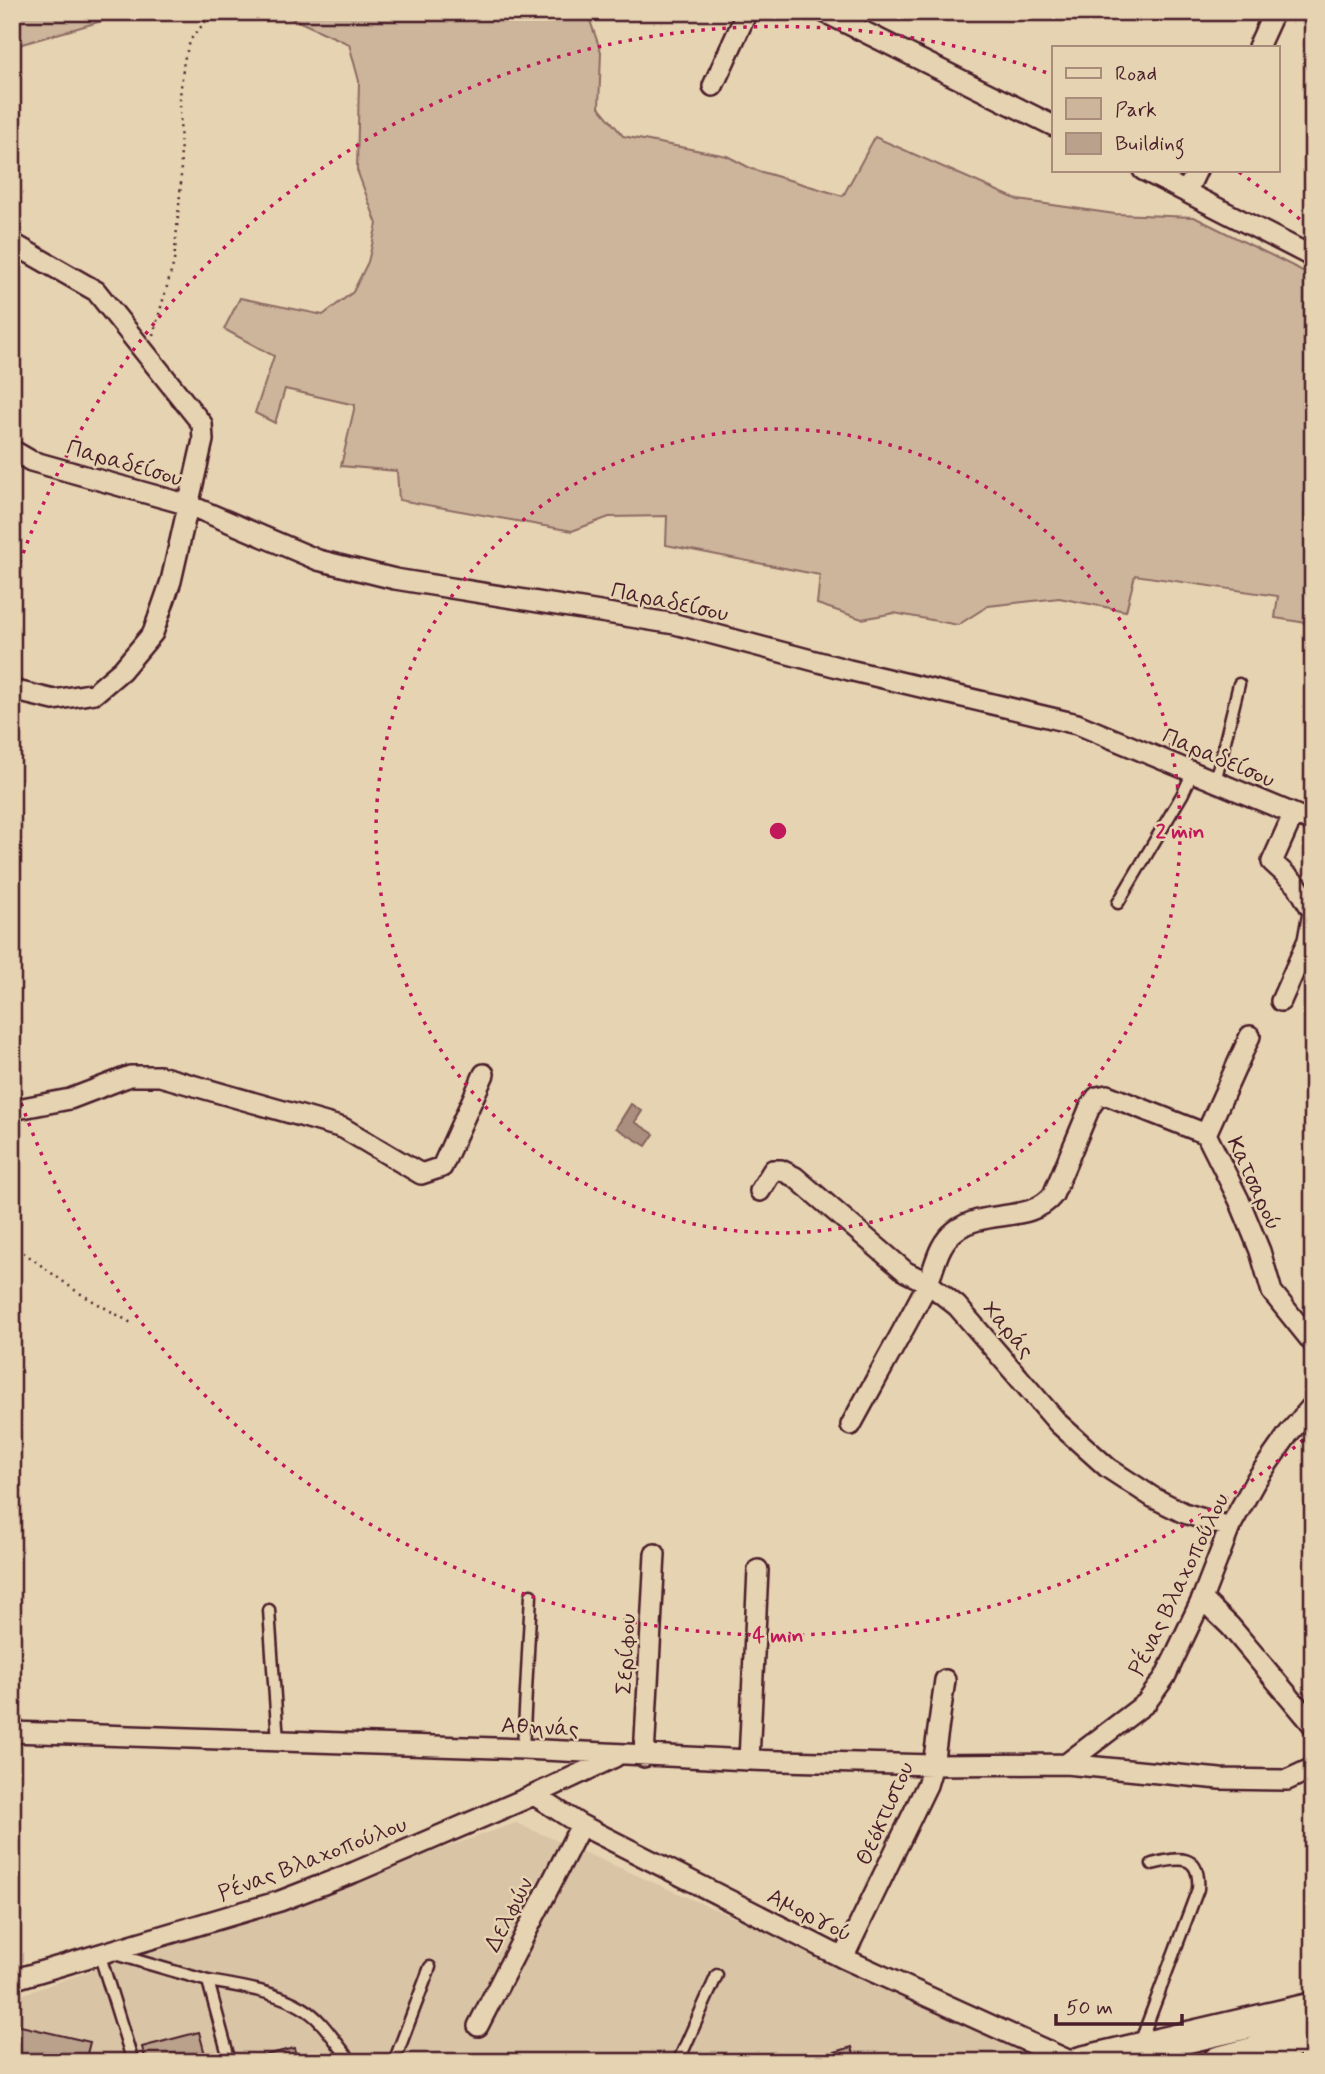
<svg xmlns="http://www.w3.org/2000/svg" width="1325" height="2074" viewBox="0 0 1325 2074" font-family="Mynerve,sans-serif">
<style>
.built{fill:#d9c4a6}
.green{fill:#cdb59b;stroke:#8c6a63;stroke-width:2}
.water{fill:#aa8e7e;stroke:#84625d;stroke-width:2}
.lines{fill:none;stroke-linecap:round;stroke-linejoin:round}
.stream{stroke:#84625d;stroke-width:5}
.building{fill:#baa18c;stroke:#4a1f2b;stroke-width:2}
.lane-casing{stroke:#4a1f2b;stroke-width:15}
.street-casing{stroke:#4a1f2b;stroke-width:24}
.primary-casing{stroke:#4a1f2b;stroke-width:35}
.path{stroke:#4a1f2b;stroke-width:2.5;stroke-dasharray:2 5;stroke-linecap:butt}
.lane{stroke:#e6d3b1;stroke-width:10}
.street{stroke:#e6d3b1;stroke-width:19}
.primary{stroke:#e6d3b1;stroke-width:30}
.ring{fill:none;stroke:#c2185b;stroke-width:3.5;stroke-dasharray:3.5 7}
.labels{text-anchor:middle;stroke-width:5;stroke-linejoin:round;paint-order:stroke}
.street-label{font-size:23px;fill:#4a1f2b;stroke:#e6d3b1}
.centre{fill:#c2185b;stroke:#e6d3b1;stroke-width:3.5}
.ring-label{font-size:21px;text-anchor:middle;font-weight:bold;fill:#c2185b;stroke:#e6d3b1;stroke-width:5;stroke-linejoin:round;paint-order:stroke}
</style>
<rect width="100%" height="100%" fill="#e6d3b1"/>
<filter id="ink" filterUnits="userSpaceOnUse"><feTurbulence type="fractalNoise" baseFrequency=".0143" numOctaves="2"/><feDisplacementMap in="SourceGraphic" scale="14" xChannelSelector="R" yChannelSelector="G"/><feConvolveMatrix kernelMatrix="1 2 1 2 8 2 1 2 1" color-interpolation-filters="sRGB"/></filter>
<g filter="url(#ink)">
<!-- built -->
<path class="built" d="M516 1823 1051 2055 1021 2062H12V1998Z"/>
<!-- green -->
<path class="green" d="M12 12H133L12 47Z
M278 12H587L601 52 599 107 623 136 727 156 752 169 843 196 875 137 1018 200 1115 214 1194 217 1313 276V624L1275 618 1278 596 1135 575 1126 611 1059 598 988 606 958 625 894 613 862 619 817 604 820 575 666 545 667 516 609 517 572 531 399 500 397 471 341 466 355 405 285 389 275 423 255 413 274 356 224 329 240 298 323 315 353 292 368 262 377 224 357 170 359 81 349 44Z"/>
<!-- water -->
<path class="water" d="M631 1104 642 1111 635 1122 654 1134 646 1146 616 1128Z"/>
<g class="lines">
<!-- stream -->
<path class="stream" d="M1313 1461 1307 1504 1313 1611"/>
</g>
<!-- building -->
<path class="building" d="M12 2024 90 2042 85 2062H12Z
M199 2032 207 2062H146L142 2047Z
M852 2047 856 2062H820L818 2057Z
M294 2048 298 2062H250V2059Z"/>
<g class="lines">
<!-- lane casing -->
<g class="lane-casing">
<path id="lane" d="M1215 782 1239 684
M1118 903 1182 795 1193 772
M269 1610 278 1741
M523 1749 531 1595
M111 1953 208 1981 230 2062
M100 1956 133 2062
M208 1981C244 1987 296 1994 321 2023 333 2036 340 2049 353 2062
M1140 2043 1198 1889C1201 1853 1178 1857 1152 1864
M394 2062 430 1967
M678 2062 717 1975"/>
</g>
<!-- street casing -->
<g class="street-casing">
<path id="street" d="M824 12 1054 126
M1258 47 1274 12
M713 86 747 12
M1143 170 1313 257
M1187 191 1197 170
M12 243 96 291 202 424 203 440 171 581 153 633 122 670 95 693 54 700 12 690
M12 450 31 461 189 505 318 560 395 579 675 624 849 670 1077 724 1313 822
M1281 1001 1308 940 1313 912 1297 885 1272 862 1293 815
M1250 1036 1206 1134 1239 1200 1260 1251 1272 1292 1313 1343
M12 1110 70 1099 130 1076H160L343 1128 421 1174 442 1167 484 1074
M760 1191 773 1170H781L795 1177 906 1272 928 1283 957 1306 1058 1423 1108 1468 1154 1498 1184 1513 1230 1527
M851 1425C876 1379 902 1333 926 1287 936 1267 936 1246 955 1231 984 1208 1030 1224 1053 1195L1090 1107 1097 1097 1107 1095 1206 1134
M1202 1599 1230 1626 1313 1725
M12 1732 523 1749 749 1760 933 1765 1066 1764 1220 1779 1287 1780 1313 1768
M644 1757 655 1554
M749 1760 758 1570
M1066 1764 1146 1703 1165 1677 1202 1599 1230 1527 1256 1480 1289 1433 1313 1405
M534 1795 581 1825 843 1958 1072 2062
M843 1958 927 1785 933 1765 945 1680
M12 1980 280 1901 355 1872 534 1795 615 1757
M478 2026 581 1825"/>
</g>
<!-- primary casing -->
<g class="primary-casing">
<path id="primary" d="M1081 2062 1313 2008
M1218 2062 1313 2037"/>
</g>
<!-- path -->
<path class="path" d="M153 335 174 262 181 183 180 96 184 60 191 39 213 12
M12 1244 76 1291 133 1324"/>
<!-- lane -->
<use href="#lane" class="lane"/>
<!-- street -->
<use href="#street" class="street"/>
<!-- primary -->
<use href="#primary" class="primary"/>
</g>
</g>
<!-- distance rings -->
<g class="ring">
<circle cx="778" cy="831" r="402"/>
<path d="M1311 1433A804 804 0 0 1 13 1079M13 583A804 804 0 0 1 1053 75M1239 172A804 804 0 0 1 1311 229"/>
</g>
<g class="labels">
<!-- street labels -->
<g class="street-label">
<text transform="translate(125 462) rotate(16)" y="8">Παραδείσου</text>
<text transform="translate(670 601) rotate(12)" y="8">Παραδείσου</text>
<text transform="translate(1219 757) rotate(23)" y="8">Παραδείσου</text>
<text transform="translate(1255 1183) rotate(65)" y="8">Κατσαρού</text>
<text transform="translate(1009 1329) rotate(50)" y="8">Χαράς</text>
<text transform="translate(1178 1584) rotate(-64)" y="8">Ρένας Βλαχοπούλου</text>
<text transform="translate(625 1654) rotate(-87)" y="8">Σερίφου</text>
<text transform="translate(540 1726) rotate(3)" y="8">Αθηνάς</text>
<text transform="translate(884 1813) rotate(-66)" y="8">Θεόκτιστου</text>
<text transform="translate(312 1858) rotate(-21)" y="8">Ρένας Βλαχοπούλου</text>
<text transform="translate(508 1914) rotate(-63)" y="8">Δελφών</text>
<text transform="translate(810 1914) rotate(27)" y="8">Αμοργού</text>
</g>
</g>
<circle cx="778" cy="831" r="10" class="centre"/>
<g class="ring-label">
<text x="1180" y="838">2 min</text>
<text x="778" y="1642">4 min</text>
</g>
<!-- margin -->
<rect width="1325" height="2074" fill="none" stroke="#e6d3b1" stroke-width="42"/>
<rect x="21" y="21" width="1283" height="2032" fill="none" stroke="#4a1f2b" stroke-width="2.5" filter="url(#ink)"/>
<!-- legend -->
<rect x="1052" y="46" width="228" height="126" fill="#e6d3b1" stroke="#a88b7b" stroke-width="2"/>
<rect x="1066" y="68" width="35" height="10" fill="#e6d3b1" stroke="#a88b7b" stroke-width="2"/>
<text x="1115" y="80" font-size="21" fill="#4a1f2b">Road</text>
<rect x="1066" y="98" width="35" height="21" fill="#cdb59b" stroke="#a88b7b" stroke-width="2"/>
<text x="1115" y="116" font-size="21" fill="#4a1f2b">Park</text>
<rect x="1066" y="133" width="35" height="21" fill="#baa18c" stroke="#a88b7b" stroke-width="2"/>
<text x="1115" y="150" font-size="21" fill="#4a1f2b">Building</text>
<!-- scale -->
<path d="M1056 2014v10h126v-10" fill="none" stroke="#4a1f2b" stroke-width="3.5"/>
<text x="1066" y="2014" font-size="21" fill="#4a1f2b" stroke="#e6d3b1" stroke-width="5" paint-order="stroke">50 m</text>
</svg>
